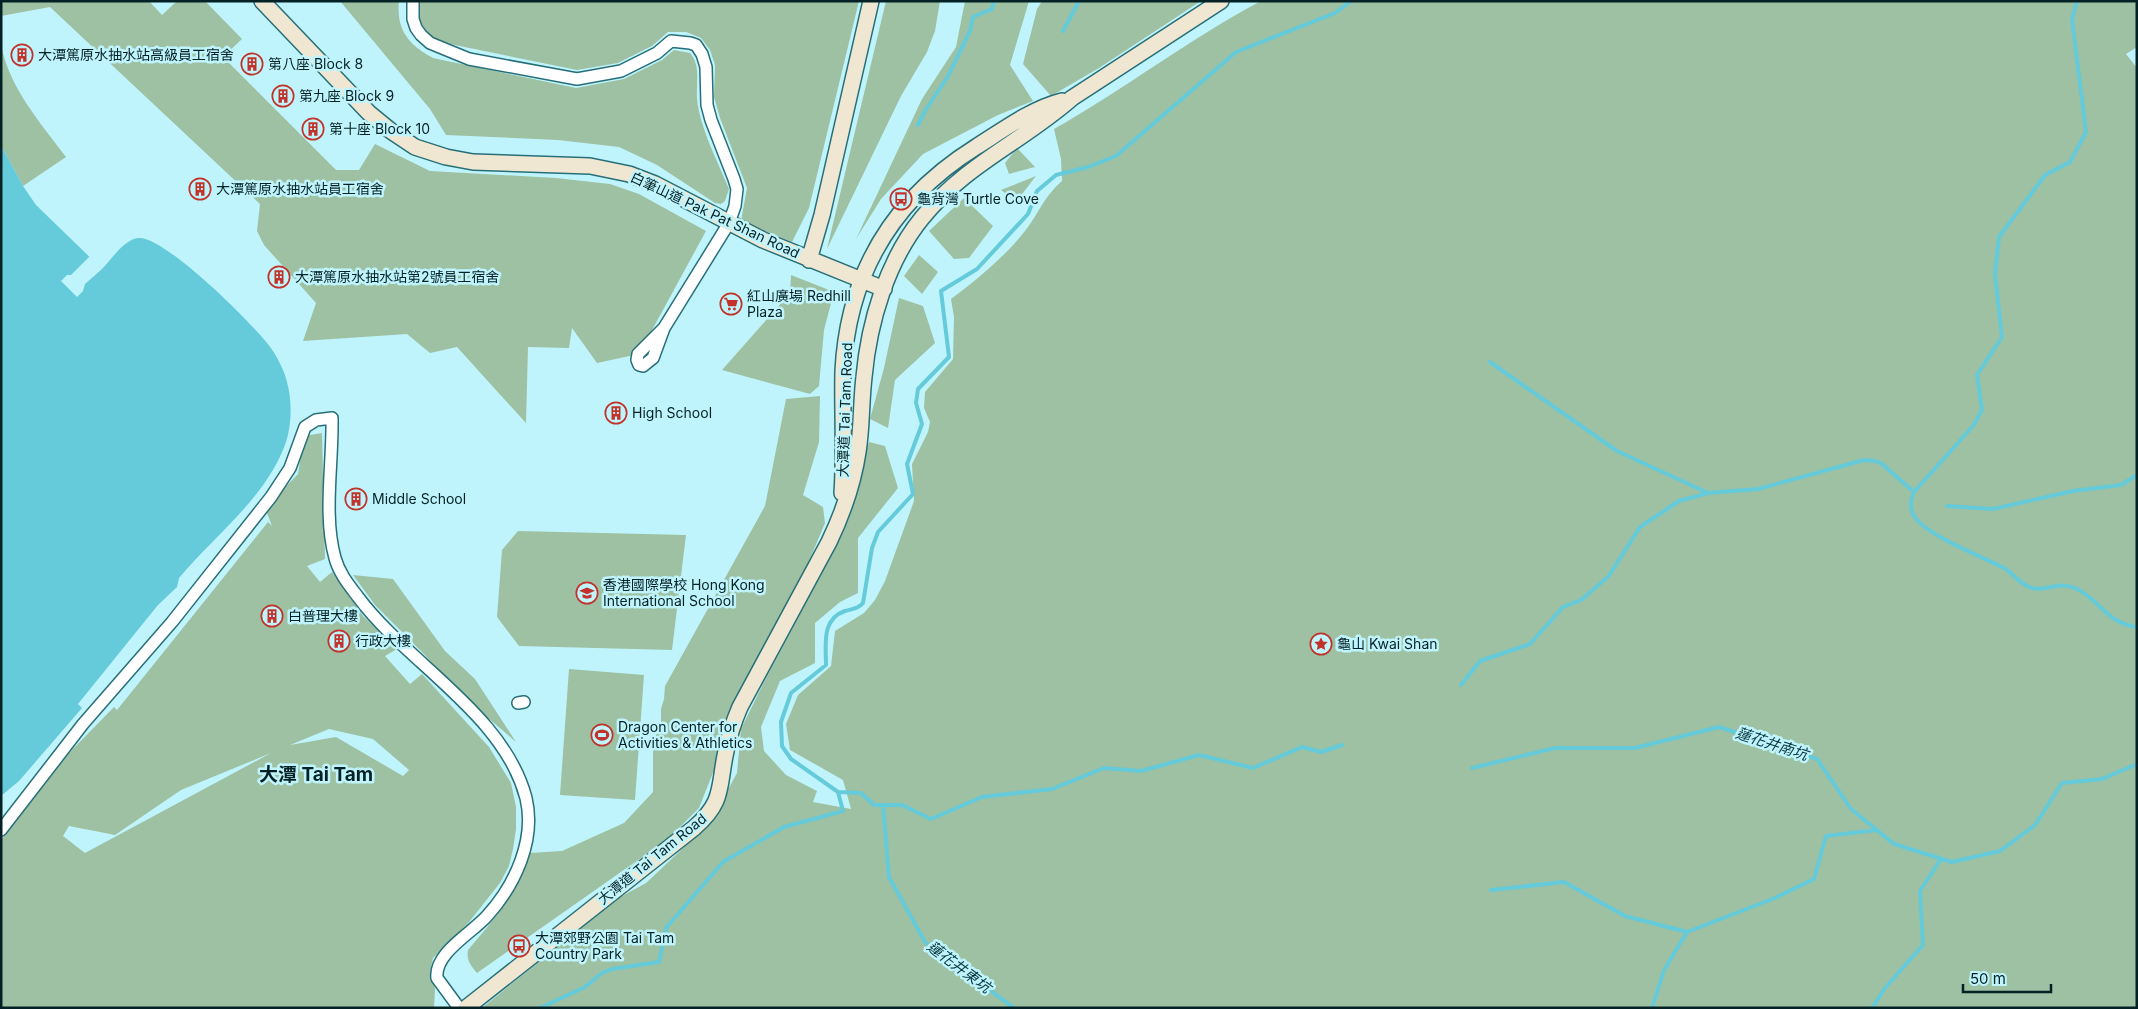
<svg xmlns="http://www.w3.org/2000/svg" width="2138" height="1009" viewBox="0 0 2138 1009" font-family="Inter,'Noto Sans TC',sans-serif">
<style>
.green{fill:#9dc1a2;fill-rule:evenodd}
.water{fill:#65cad9}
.pier{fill:#c0f4fc}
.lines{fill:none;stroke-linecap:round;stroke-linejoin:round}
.stream{stroke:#65cad9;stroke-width:4}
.street-casing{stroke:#276f79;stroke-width:14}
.secondary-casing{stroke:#276f79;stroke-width:18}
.street{stroke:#fff;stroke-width:11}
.secondary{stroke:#f0e7d2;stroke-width:15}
.labels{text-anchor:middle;stroke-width:5;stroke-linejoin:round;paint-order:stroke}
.poi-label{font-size:14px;fill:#042226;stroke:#c0f4fc;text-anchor:start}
.street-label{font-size:14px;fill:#042226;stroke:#c0f4fc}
.water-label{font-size:15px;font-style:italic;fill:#073940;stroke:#c0f4fc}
.district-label{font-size:19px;font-weight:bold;fill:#042226;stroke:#c0f4fc}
</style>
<rect width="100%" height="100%" fill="#c0f4fc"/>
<!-- green -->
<path class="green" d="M1 1H149L162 15 177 1H205L242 39 223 57 336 170H359L375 144 430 171 556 178 610 184 639 194 706 231 639 354 597 363 572 328 569 348 528 347 526 423 457 347 430 353 407 334 303 341 316 303 264 245 257 231 260 204 50 7 1 16Z
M340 1H399C396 30 409 45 433 58L576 88 624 79 662 60 674 50 690 53C701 66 696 81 697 98 699 126 718 162 729 189L725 201 721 204 715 203 657 165 619 147 558 140 446 135 430 109Z
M417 1H859L809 208 792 242 741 221 747 188 720 118 714 97 715 65 710 50 701 38 686 32H668L652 46 618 63 577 70 440 42C422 32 415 22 417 1Z
M886 1H940L935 31 927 52 901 96 827 249Z
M965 1H1029L1010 65 1033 101 998 115 923 154 881 199 856 239 922 99 956 47Z
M1042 1H1201L1099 68 1051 96 1023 64 1037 9Z
M1261 1H2137V47L2126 54 2137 68V1008H482L613 901 646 883 697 835 713 817 737 773 741 729 764 682 822 573 841 529 869 442 885 446 898 488 858 538V593L840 602 815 623V663L780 681 761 727 764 751 786 775 817 791 813 802 851 809 843 780 790 750 786 724 798 695 831 666 835 631 864 613 875 600 885 581 914 501 912 464 928 432 930 422 924 408 925 392 953 359 954 317 951 299C979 278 1007 255 1028 227 1041 209 1044 197 1062 181L1061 159 1054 129C1125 89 1189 39 1261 1Z
M1 45C10 89 40 122 66 157L23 186 1 145Z
M1017 148 1035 167 1009 174 1005 163Z
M1036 176 1016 202 1001 190Z
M964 198 993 226 969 258 954 259 929 231Z
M919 255 938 272 922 294 904 276Z
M791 275 834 292 824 330 819 386 810 394 722 370 790 293Z
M899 298 923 306 935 343 895 380 888 428 870 419 884 368Z
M820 396 819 442 803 495 823 507 825 523 807 566 749 674 726 723 714 770 699 808 668 839 477 973C471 966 466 960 468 950 494 919 519 893 529 853L562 851 624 823 653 792V744L661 721V709L664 699 665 686 765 506 786 399Z
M322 433 325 559 307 566 320 582 332 572 363 616 397 649 385 656 410 684 422 674 489 747 511 783 516 807V829L513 849 509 866 500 883 469 922 433 958 430 972 435 989 434 1008H1V840L69 753 114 707 117 710 268 522 272 526 265 508 298 474 304 436ZM329 729 373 739 409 770 403 776 336 737 290 745ZM271 753 85 853 63 836 69 826 115 835 181 790Z
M518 531 686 535 672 650 519 646 497 617 502 550Z
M353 575 393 579 445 651 475 679 516 742 465 698 422 652 375 605Z
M569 669 644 675 635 800 560 795Z"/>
<!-- water -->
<path class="water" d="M1 145 23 186 36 205 102 269C112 259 124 239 139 238 166 237 257 327 273 351 278 359 285 372 287 382 292 400 292 423 286 442 267 497 215 535 179 578L177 587 158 605 78 704 82 708 19 781 1 796Z"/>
<!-- pier -->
<path class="pier" d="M90 256 102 269 85 284 83 291 77 297 61 281 67 275H71Z"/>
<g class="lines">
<!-- stream -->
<path class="stream" d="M2077 1 2072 19 2086 132 2070 162 2045 175 1999 237 1995 274 2002 337 1977 375 1982 410 1973 426 1914 492C1911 499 1909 506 1913 514 1922 534 1983 557 2004 568 2014 574 2020 585 2032 588 2047 592 2058 580 2077 589 2101 601 2106 623 2137 627
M1063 31 1079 1
M918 125 925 111 948 76 970 31 973 17 992 9 994 1
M1490 362 1617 451 1708 493 1758 489 1864 460 1876 461 1882 464 1914 492
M1947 506 1993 509 2073 491 2121 485 2137 475
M1461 685 1480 661 1530 644 1563 607 1581 600 1608 577 1640 527 1679 501 1708 493
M1472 768 1555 748H1635L1719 727 1817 759 1851 809 1894 844 1952 862 2000 851 2035 825 2062 783 2102 779 2137 764
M838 792 861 793 874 805H902L931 819 982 797 1052 789 1104 768 1141 771 1199 755 1253 768 1302 747 1321 752 1342 745
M883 805 889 877 925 942 1014 1008
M1491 890 1564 882 1625 916 1687 932
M540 1008 585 987 602 973 612 969 659 962 666 928 723 862 784 827 843 811 838 792 791 759 782 746 781 722 791 693 826 665C826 645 821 619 845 611 852 609 858 609 863 603L872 548 878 532 913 494 907 464 922 424 916 403 918 389 949 357 941 291 977 269 1028 214 1037 191 1056 175 1088 167 1116 156 1236 52 1335 13 1351 1
M1652 1008 1664 970 1687 932 1775 898 1814 879 1826 836 1877 830
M1872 1008 1885 988 1923 945 1920 891 1941 859"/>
<!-- street casing -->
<g class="street-casing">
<path id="street" d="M413 1V19L416 28 421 35 430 43 469 59 577 79 621 71 657 53 671 41 690 43 696 45 702 54 706 67 707 105 711 120 734 179 737 189 735 206 729 223 664 328 653 358 643 366 639 365 637 360 638 354 664 328
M518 703 524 702
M1 830 83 724 172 622 271 497 290 468 305 427 316 420 332 418C333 463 323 515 335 558 339 573 349 585 358 597 408 664 504 714 526 798 536 840 515 885 487 916 472 933 434 953 437 978L459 1008"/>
</g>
<!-- secondary casing -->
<g class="secondary-casing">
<path id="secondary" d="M262 1 369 113 391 131 415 147 446 157 473 162 590 166 629 174 655 184 763 240 884 289
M809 260 822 215 871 1
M842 493C845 452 842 412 843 371 848 273 893 199 976 147 1003 130 1031 109 1062 101
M466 1008 694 828C725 801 718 787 726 751 729 736 734 721 740 707L829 542C843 513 853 484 858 452 862 427 861 402 864 377 869 322 887 261 922 218 966 164 1022 142 1072 98L1221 1"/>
</g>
<!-- street -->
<use href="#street" class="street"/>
<!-- secondary -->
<use href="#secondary" class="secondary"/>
</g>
<!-- icons -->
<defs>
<g id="building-ring" transform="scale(1.125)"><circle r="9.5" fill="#c0f4fc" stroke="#c1332a" stroke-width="1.5"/><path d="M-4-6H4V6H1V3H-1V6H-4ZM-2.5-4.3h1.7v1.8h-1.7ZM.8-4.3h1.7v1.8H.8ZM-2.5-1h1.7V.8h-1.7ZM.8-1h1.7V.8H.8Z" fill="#c1332a"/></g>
<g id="bus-ring" transform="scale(1.125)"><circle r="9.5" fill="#c0f4fc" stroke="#c1332a" stroke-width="1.5"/><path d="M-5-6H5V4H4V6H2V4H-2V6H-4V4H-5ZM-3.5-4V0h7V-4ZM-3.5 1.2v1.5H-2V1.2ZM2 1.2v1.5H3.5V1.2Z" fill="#c1332a"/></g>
<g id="supermarket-ring" transform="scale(1.125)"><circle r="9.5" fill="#c0f4fc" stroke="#c1332a" stroke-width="1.5"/><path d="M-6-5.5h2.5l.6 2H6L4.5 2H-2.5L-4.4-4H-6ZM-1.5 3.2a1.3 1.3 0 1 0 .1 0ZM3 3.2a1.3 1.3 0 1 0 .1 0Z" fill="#c1332a"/></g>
<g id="school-ring" transform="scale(1.125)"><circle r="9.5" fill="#c0f4fc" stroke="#c1332a" stroke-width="1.5"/><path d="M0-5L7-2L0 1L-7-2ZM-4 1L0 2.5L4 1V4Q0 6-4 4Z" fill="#c1332a"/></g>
<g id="sight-ring" transform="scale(1.125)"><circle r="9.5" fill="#c0f4fc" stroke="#c1332a" stroke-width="1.5"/><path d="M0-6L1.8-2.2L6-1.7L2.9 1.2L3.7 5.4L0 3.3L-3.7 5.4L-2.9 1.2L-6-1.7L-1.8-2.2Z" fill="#c1332a"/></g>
<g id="stadium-ring" transform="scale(1.125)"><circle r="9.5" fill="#c0f4fc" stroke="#c1332a" stroke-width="1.5"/><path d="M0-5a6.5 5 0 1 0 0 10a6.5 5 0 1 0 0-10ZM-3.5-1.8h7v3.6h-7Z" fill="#c1332a"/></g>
</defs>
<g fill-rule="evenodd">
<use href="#building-ring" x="22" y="55"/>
<use href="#building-ring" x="252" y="64"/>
<use href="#building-ring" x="283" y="96"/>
<use href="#building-ring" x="313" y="129"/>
<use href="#building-ring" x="200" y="189"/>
<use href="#bus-ring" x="901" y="199"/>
<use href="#building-ring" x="279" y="277"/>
<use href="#supermarket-ring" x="731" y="304"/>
<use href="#building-ring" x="616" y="413"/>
<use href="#building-ring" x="356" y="499"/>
<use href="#school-ring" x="587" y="593"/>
<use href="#building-ring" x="272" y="616"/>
<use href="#building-ring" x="339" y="641"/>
<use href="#sight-ring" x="1321" y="644"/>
<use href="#stadium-ring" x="602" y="735"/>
<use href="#bus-ring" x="519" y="946"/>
</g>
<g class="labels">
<!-- poi labels -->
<g class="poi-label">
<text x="38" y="60">大潭篤原水抽水站高級員工宿舍</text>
<text x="268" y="69">第八座 Block 8</text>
<text x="299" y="101">第九座 Block 9</text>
<text x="329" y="134">第十座 Block 10</text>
<text x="216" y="194">大潭篤原水抽水站員工宿舍</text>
<text x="917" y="204">龜背灣 Turtle Cove</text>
<text x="295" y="282">大潭篤原水抽水站第2號員工宿舍</text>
<text x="747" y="301">紅山廣場 Redhill<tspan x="747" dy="16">Plaza</tspan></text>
<text x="632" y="418">High School</text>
<text x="372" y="504">Middle School</text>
<text x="603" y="590">香港國際學校 Hong Kong<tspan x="603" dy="16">International School</tspan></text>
<text x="288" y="621">白普理大樓</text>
<text x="355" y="646">行政大樓</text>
<text x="1337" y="649">龜山 Kwai Shan</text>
<text x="618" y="732">Dragon Center for<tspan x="618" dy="16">Activities &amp; Athletics</tspan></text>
<text x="535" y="943">大潭郊野公園 Tai Tam<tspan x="535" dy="16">Country Park</tspan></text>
</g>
<!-- street labels -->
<g class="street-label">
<text transform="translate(715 215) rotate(25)" y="5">白筆山道 Pak Pat Shan Road</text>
<text transform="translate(845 410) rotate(-88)" y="5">大潭道 Tai Tam Road</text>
<text transform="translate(652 859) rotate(-39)" y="5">大潭道 Tai Tam Road</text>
</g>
<!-- water labels -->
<g class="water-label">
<text transform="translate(1772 744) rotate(18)" y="5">蓮花井南坑</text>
<text transform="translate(959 967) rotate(37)" y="5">蓮花井東坑</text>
</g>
<!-- district labels -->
<g class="district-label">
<text x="316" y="781">大潭 Tai Tam</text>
</g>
</g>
<!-- border -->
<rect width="2138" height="1009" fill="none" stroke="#042226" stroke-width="5"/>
<!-- scale -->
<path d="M1963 984v8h88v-8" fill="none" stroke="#042226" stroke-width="2.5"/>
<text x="1970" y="984" font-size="15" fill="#042226" stroke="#c0f4fc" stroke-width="4" paint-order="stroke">50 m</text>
</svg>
